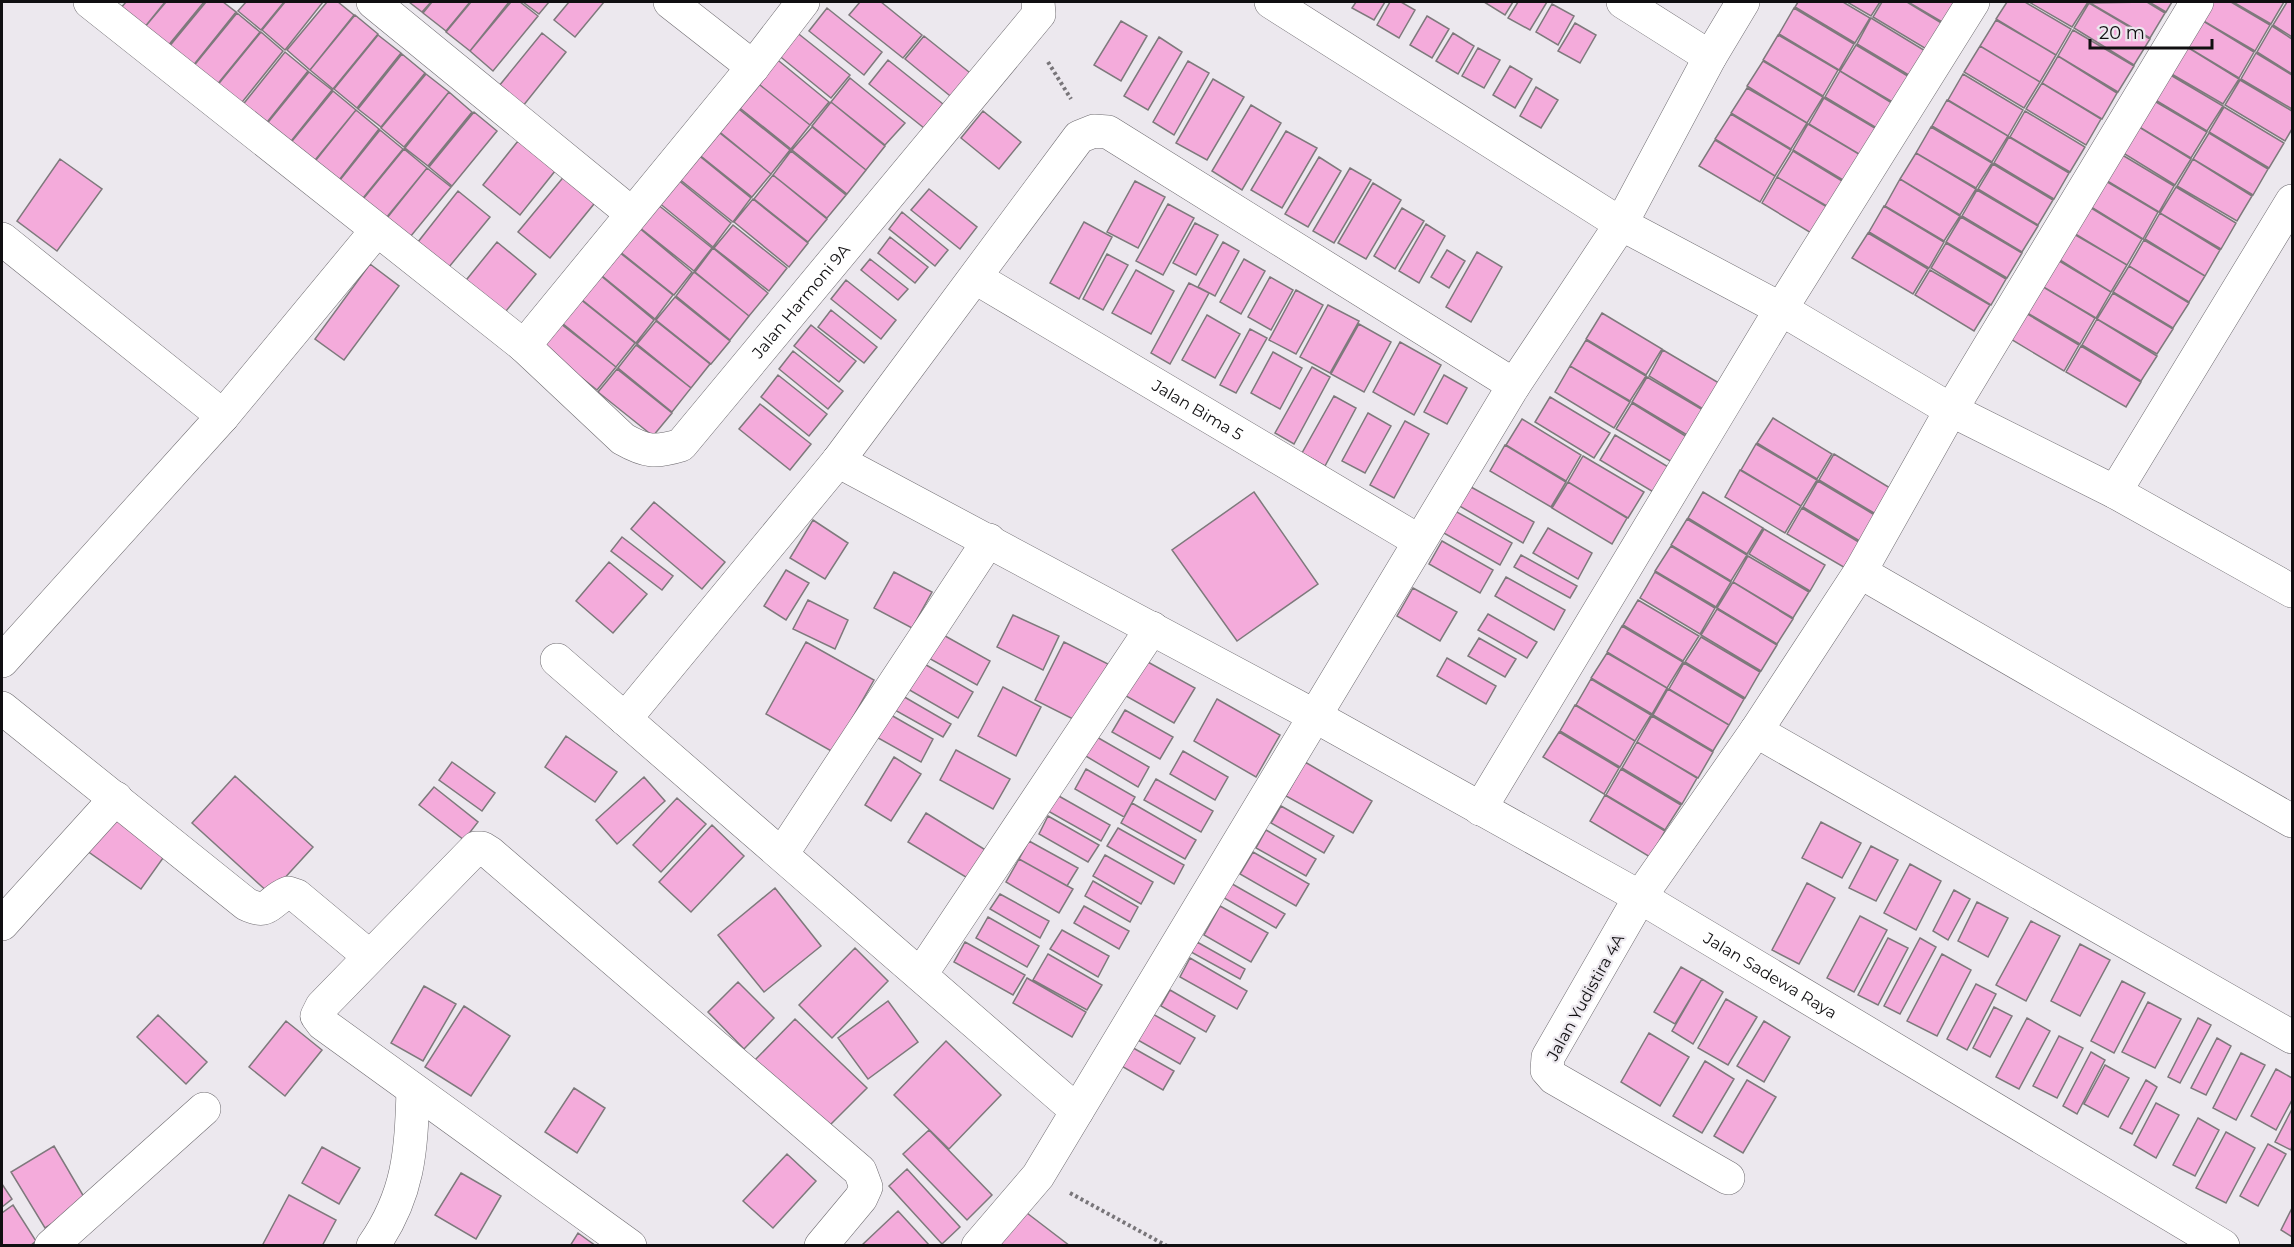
<svg xmlns="http://www.w3.org/2000/svg" width="2294" height="1247" viewBox="0 0 2294 1247" font-family="Montserrat,sans-serif">
<style>
.building{fill:#f4abdb;stroke:#7e797c;stroke-width:1.5}
.lines{fill:none;stroke-linecap:round;stroke-linejoin:round}
.minor-casing{stroke:#6f6c71;stroke-width:34}
.path{stroke:#787579;stroke-width:4;stroke-dasharray:3 3;stroke-linecap:butt}
.minor{stroke:#fff;stroke-width:33}
.labels{text-anchor:middle;stroke-width:4.5;stroke-linejoin:round;paint-order:stroke}
.street-label{font-size:16px;fill:#100f11;stroke:#ece8ee}
</style>
<rect width="100%" height="100%" fill="#ece8ee"/>
<!-- building -->
<path class="building" d="M126 2H165L144 28 120 9Z
M166 2H204L167 47 144 28Z
M206 2H223L236 12 192 67 168 48Z
M246 2H284L261 30 238 11Z
M285 2H323L285 50 262 30Z
M327 2H338L354 15 310 70 287 50Z
M409 2H431L422 12Z
M432 2H470L446 31 423 13Z
M471 2H509L470 51 446 32Z
M511 2H520L538 16 493 71 470 51Z
M523 2H549L539 14Z
M569 2H604L575 37 554 20Z
M860 2H881L922 35 903 58 849 15Z
M1356 2H1385L1374 20 1352 8Z
M1390 2H1401L1415 10 1399 38 1377 25Z
M1484 2H1513L1505 15Z
M1518 2H1547L1530 30 1508 18Z
M1798 2H1843L1870 18 1855 43 1795 7Z
M1847 2H1880L1871 16Z
M1882 2H1907L1948 27 1933 53 1873 17Z
M1908 2H1963L1949 26Z
M2007 2H2025L2071 29 2056 55 1996 19Z
M2029 2H2088L2072 27Z
M2147 2 2165 13 2150 38 2090 3Z
M2149 2H2172L2166 12Z
M2203 2H2231L2270 25 2255 51 2195 16Z
M2233 2H2284L2271 24Z
M2287 2H2292V37L2273 25Z
M2089 3 2150 39 2134 65 2074 28Z
M1552 4 1574 16 1558 45 1536 32Z
M827 8 882 52 864 75 809 31Z
M1794 8 1854 44 1839 70 1779 34Z
M237 13 260 32 216 86 192 68Z
M355 15 378 34 333 89 310 70Z
M1427 16 1449 29 1432 58 1410 45Z
M2195 16 2254 52 2239 78 2179 42Z
M1871 18 1932 55 1917 80 1857 44Z
M1996 20 2056 55 2040 82 1980 46Z
M1121 21 1147 36 1121 81 1094 65Z
M1575 23 1596 35 1580 63 1558 51Z
M2272 26 2292 39V74L2257 52Z
M2073 30 2134 66 2118 92 2058 56Z
M795 31 850 75 831 98 777 54Z
M261 32 283 51 239 106 216 87Z
M542 33 566 52 523 106 499 86Z
M1453 33 1474 46 1458 74 1436 61Z
M378 35 401 53 357 108 334 89Z
M1778 35 1838 70 1823 96 1763 60Z
M924 36 979 80 960 104 905 59Z
M1159 37 1182 52 1148 110 1124 96Z
M2179 42 2239 79 2223 104 2163 69Z
M1856 45 1916 81 1901 107 1840 71Z
M1980 46 2040 82 2024 108 1964 72Z
M1478 48 1500 60 1484 88 1462 76Z
M285 52 308 71 264 126 241 107Z
M2256 53 2292 75V109L2241 79Z
M402 54 425 73 381 127 358 109Z
M2058 56 2117 93 2102 119 2042 83Z
M774 57 829 102 810 125 755 81Z
M888 60 943 104 924 128 869 84Z
M1188 61 1209 73 1174 135 1153 122Z
M1763 61 1823 97 1807 123 1747 86Z
M1510 66 1532 79 1515 108 1493 95Z
M2162 70 2223 106 2207 131 2147 95Z
M1840 71 1900 108 1885 133 1825 97Z
M309 72 332 90 288 145 265 126Z
M426 74 449 92 404 147 381 128Z
M1963 74 2023 110 2008 136 1948 100Z
M850 78 905 123 885 145 831 102Z
M1213 79 1244 97 1207 160 1176 143Z
M2240 80 2292 111V129L2285 141 2225 105Z
M755 81 810 125 791 149 736 105Z
M2042 83 2101 119 2086 145 2026 109Z
M1536 87 1558 100 1541 128 1520 116Z
M1747 88 1807 123 1791 149 1731 113Z
M333 91 356 110 311 165 288 146Z
M449 92 472 112 428 166 405 148Z
M2146 96 2207 132 2191 158 2131 122Z
M1824 98 1885 134 1869 160 1809 124Z
M1947 100 2008 136 1992 162 1932 126Z
M831 102 885 146 866 170 812 126Z
M1251 105 1281 123 1242 190 1212 171Z
M735 106 790 150 771 174 716 129Z
M2224 107 2284 143 2269 168 2209 132Z
M356 110 379 129 336 184 312 165Z
M983 111 1021 142 999 169 961 138Z
M2025 111 2085 147 2070 172 2010 137Z
M474 112 497 131 452 186 429 167Z
M1731 114 1791 150 1775 176 1715 139Z
M2131 122 2191 159 2175 185 2115 148Z
M1808 124 1869 160 1853 186 1793 150Z
M812 127 866 170 847 194 792 150Z
M1931 127 1992 163 1976 188 1916 153Z
M380 130 403 149 359 203 336 185Z
M716 130 771 174 752 197 697 153Z
M1286 131 1317 148 1282 208 1251 190Z
M2209 133 2268 169 2253 195 2193 159Z
M2009 137 2069 173 2054 199 1994 163Z
M1715 140 1775 176 1760 202 1699 166Z
M518 141 555 171 520 215 483 185Z
M404 149 427 168 382 223 359 204Z
M2114 150 2174 186 2159 212 2099 176Z
M791 151 846 195 827 218 773 175Z
M1793 151 1852 187 1837 212 1777 177Z
M1916 153 1976 189 1960 215 1900 179Z
M697 154 751 198 733 222 678 178Z
M1319 157 1341 171 1308 227 1285 214Z
M60 159 102 189 57 251 17 221Z
M2193 159 2252 196 2237 221 2177 186Z
M1993 164 2053 200 2038 225 1978 189Z
M427 168 451 187 406 242 383 223Z
M1350 168 1371 180 1334 243 1313 231Z
M566 174 598 199 550 258 518 232Z
M773 175 827 219 808 242 754 199Z
M1777 177 1837 213 1821 239 1762 203Z
M2099 177 2158 212 2143 239 2083 202Z
M677 179 731 223 713 247 658 202Z
M1900 179 1960 216 1944 241 1885 206Z
M1135 181 1165 197 1138 248 1107 232Z
M1373 183 1401 200 1366 259 1338 243Z
M2176 187 2236 223 2221 249 2160 213Z
M929 189 977 227 960 249 911 210Z
M1977 190 2038 226 2022 252 1962 216Z
M458 191 490 217 449 267 418 242Z
M753 199 808 243 789 267 734 222Z
M2083 203 2142 239 2127 265 2067 229Z
M657 204 712 248 694 271 639 227Z
M1168 204 1194 218 1163 275 1136 261Z
M1884 206 1944 242 1929 268 1869 232Z
M1402 208 1424 221 1395 269 1374 256Z
M902 212 948 250 935 266 889 229Z
M2160 213 2220 250 2205 276 2145 239Z
M1961 217 2022 253 2007 278 1946 242Z
M1084 222 1112 237 1079 299 1050 283Z
M1195 223 1218 235 1196 275 1173 263Z
M1426 224 1445 236 1419 283 1399 271Z
M733 225 787 268 769 291 714 248Z
M638 227 692 272 674 295 619 251Z
M2067 230 2127 265 2111 292 2052 255Z
M1868 233 1928 269 1913 294 1852 258Z
M890 237 928 267 915 283 878 253Z
M2144 240 2205 276 2189 302 2129 266Z
M497 242 536 274 502 316 463 284Z
M1223 242 1239 251 1215 296 1198 287Z
M1946 243 2006 279 1991 305 1931 268Z
M713 248 768 293 749 316 695 272Z
M1447 250 1465 261 1449 288 1431 277Z
M619 252 673 295 655 319 601 275Z
M1477 252 1502 267 1471 322 1446 307Z
M1107 254 1128 265 1103 310 1083 299Z
M2051 256 2111 292 2096 318 2035 282Z
M870 259 908 289 898 300 861 270Z
M1244 259 1265 271 1241 314 1220 302Z
M370 264 399 286 344 360 315 339Z
M2129 266 2189 303 2173 328 2113 292Z
M1136 270 1174 291 1151 334 1112 313Z
M1930 270 1990 305 1974 331 1915 295Z
M694 272 749 316 730 340 676 296Z
M600 275 654 320 636 343 581 299Z
M1270 277 1293 290 1271 330 1248 317Z
M846 280 896 320 881 339 831 299Z
M2035 282 2095 318 2080 344 2019 308Z
M1189 283 1209 293 1170 364 1151 353Z
M1296 290 1323 305 1296 354 1269 340Z
M2113 293 2173 329 2157 354 2097 319Z
M675 297 730 341 711 364 656 320Z
M580 299 635 343 616 367 562 323Z
M1328 305 1359 321 1330 373 1300 357Z
M2019 309 2079 345 2064 371 2004 335Z
M831 310 877 347 864 363 818 327Z
M1602 313 1662 349 1646 375 1586 339Z
M1207 315 1240 334 1215 378 1182 360Z
M2097 319 2157 356 2141 381 2082 345Z
M656 321 710 364 691 388 637 344Z
M561 324 616 367 597 390 543 347Z
M1359 324 1391 342 1364 392 1331 374Z
M811 325 856 361 839 382 794 346Z
M1250 329 1267 338 1236 393 1220 385Z
M1586 340 1646 376 1630 401 1570 366Z
M1400 342 1441 365 1414 415 1373 392Z
M636 345 691 388 672 412 618 368Z
M2081 346 2141 382 2126 407 2066 372Z
M1663 350 1724 386 1708 412 1649 376Z
M793 351 843 391 828 409 779 369Z
M1273 352 1302 368 1280 409 1251 393Z
M1570 366 1630 402 1614 428 1555 392Z
M1312 367 1330 377 1294 444 1275 433Z
M617 369 672 413 653 436 598 392Z
M778 375 827 414 809 436 761 397Z
M1444 375 1467 388 1447 424 1424 412Z
M1647 377 1708 413 1692 438 1632 402Z
M1334 396 1356 408 1325 466 1302 453Z
M1550 397 1610 433 1594 458 1535 422Z
M1632 403 1692 440 1677 465 1616 429Z
M760 404 811 444 790 470 739 429Z
M1368 413 1391 426 1365 473 1342 461Z
M1773 418 1832 454 1817 479 1757 443Z
M1522 419 1581 455 1566 481 1506 445Z
M1405 421 1429 434 1394 498 1370 485Z
M1615 435 1675 471 1660 496 1600 460Z
M1756 444 1817 480 1801 506 1741 470Z
M1505 445 1566 482 1551 507 1490 471Z
M1834 454 1895 491 1879 516 1819 480Z
M1583 456 1644 492 1628 518 1568 482Z
M1740 470 1801 506 1785 533 1725 497Z
M1818 481 1878 517 1863 543 1803 507Z
M1462 482 1534 522 1523 543 1451 501Z
M1568 482 1627 518 1612 544 1552 508Z
M1254 492 1318 584 1237 641 1172 550Z
M1703 492 1763 528 1747 554 1688 518Z
M654 502 725 562 702 589 631 529Z
M1448 507 1512 543 1500 565 1435 528Z
M1802 508 1862 544 1847 569 1787 534Z
M1687 519 1747 555 1731 581 1671 545Z
M813 520 848 543 825 579 790 558Z
M1548 528 1592 553 1578 579 1533 553Z
M1764 529 1825 565 1810 591 1749 554Z
M622 537 673 576 662 590 611 551Z
M1442 541 1493 570 1480 593 1429 564Z
M1671 546 1731 582 1716 607 1655 571Z
M1521 555 1577 586 1570 598 1514 567Z
M1748 556 1809 592 1793 618 1733 582Z
M609 562 647 594 613 633 576 601Z
M786 570 809 583 786 620 764 606Z
M894 572 932 592 912 628 874 608Z
M1655 572 1715 608 1700 634 1640 598Z
M1506 577 1565 610 1554 630 1495 596Z
M1733 582 1793 619 1777 644 1717 608Z
M1413 588 1457 612 1440 641 1397 616Z
M808 600 848 620 835 649 793 629Z
M1638 600 1699 636 1683 661 1623 625Z
M1717 609 1777 645 1761 671 1701 635Z
M1488 614 1537 642 1527 658 1478 630Z
M1013 615 1059 636 1043 670 997 647Z
M1622 626 1683 662 1667 688 1607 652Z
M938 632 990 661 977 685 925 656Z
M1701 637 1760 672 1745 698 1685 662Z
M1479 638 1516 659 1505 677 1468 656Z
M806 642 874 680 833 752 766 714Z
M1064 642 1108 664 1079 722 1035 700Z
M1607 653 1667 688 1652 714 1591 678Z
M1447 658 1496 686 1486 704 1437 676Z
M1146 661 1195 688 1174 723 1126 696Z
M921 662 973 692 958 718 906 688Z
M1684 663 1744 699 1729 725 1669 689Z
M1591 679 1651 715 1635 741 1576 705Z
M1003 687 1041 707 1016 756 978 736Z
M1668 689 1729 725 1713 751 1653 715Z
M901 695 951 724 943 737 893 709Z
M1217 699 1280 735 1256 777 1194 741Z
M1575 705 1635 741 1620 767 1560 731Z
M1125 710 1173 737 1160 759 1112 732Z
M884 711 933 739 921 762 871 734Z
M1652 716 1713 752 1698 778 1637 742Z
M1559 732 1619 768 1604 794 1543 757Z
M566 736 617 772 595 802 545 767Z
M1095 736 1149 767 1138 787 1084 755Z
M1637 742 1697 778 1682 804 1622 768Z
M956 750 1010 779 993 809 940 780Z
M1183 751 1228 777 1215 800 1170 774Z
M894 757 921 774 891 821 865 805Z
M452 762 495 793 482 811 439 780Z
M1305 762 1372 801 1353 833 1286 796Z
M1086 769 1135 797 1124 817 1075 789Z
M1621 769 1681 805 1665 830 1606 795Z
M235 776 313 847 270 894 192 823Z
M644 777 665 801 617 844 596 820Z
M1156 779 1213 811 1201 832 1144 800Z
M434 787 478 822 464 840 419 805Z
M1057 795 1110 825 1101 841 1048 811Z
M1605 795 1665 831 1650 857 1590 821Z
M677 798 706 824 661 872 633 845Z
M1132 803 1196 840 1185 859 1121 823Z
M1281 806 1334 836 1324 853 1271 823Z
M110 810 168 851 141 889 83 848Z
M926 813 992 854 974 882 908 842Z
M1048 816 1099 845 1088 862 1039 834Z
M1821 822 1861 843 1842 878 1802 858Z
M712 825 744 856 691 912 659 882Z
M1118 828 1184 865 1174 884 1107 846Z
M1266 830 1316 859 1306 876 1256 848Z
M1029 841 1078 868 1067 886 1019 859Z
M1871 846 1898 860 1876 901 1849 888Z
M1253 852 1309 884 1296 906 1240 874Z
M1105 855 1153 882 1141 904 1093 876Z
M1019 859 1073 889 1059 913 1006 882Z
M1910 864 1941 881 1916 930 1884 913Z
M1093 881 1138 907 1130 922 1085 896Z
M1227 881 1285 914 1276 928 1219 895Z
M1807 883 1835 898 1799 964 1772 950Z
M775 888 821 946 764 992 718 935Z
M1954 890 1970 899 1948 940 1933 931Z
M1000 894 1049 921 1040 938 990 909Z
M1977 902 2008 918 1988 957 1958 941Z
M1084 906 1129 931 1119 949 1074 923Z
M1220 906 1268 933 1251 962 1204 935Z
M1860 916 1887 930 1854 992 1827 978Z
M988 917 1039 946 1027 967 976 938Z
M2031 921 2060 936 2026 1001 1996 985Z
M1062 930 1109 956 1098 977 1050 949Z
M1888 938 1908 948 1878 1005 1858 995Z
M1920 938 1936 947 1900 1014 1884 1006Z
M965 942 1025 975 1013 995 954 962Z
M1197 942 1245 969 1240 979 1191 952Z
M2080 944 2110 960 2080 1016 2051 1001Z
M855 948 888 981 832 1038 799 1005Z
M1048 954 1102 985 1087 1010 1033 980Z
M1942 954 1971 970 1937 1036 1907 1021Z
M1190 958 1247 991 1237 1009 1180 977Z
M1681 967 1702 979 1675 1024 1654 1012Z
M1027 978 1086 1012 1072 1037 1013 1003Z
M1702 979 1723 992 1693 1044 1672 1031Z
M2122 981 2145 993 2114 1053 2091 1041Z
M738 982 774 1018 744 1049 708 1012Z
M1976 984 1996 994 1967 1050 1947 1039Z
M424 986 456 1004 423 1061 391 1043Z
M1170 990 1215 1016 1206 1032 1161 1006Z
M1726 999 1757 1017 1728 1065 1698 1048Z
M888 1001 918 1042 868 1079 838 1038Z
M2148 1002 2181 1019 2155 1068 2122 1052Z
M464 1006 510 1036 471 1096 425 1067Z
M1994 1007 2012 1016 1990 1057 1973 1048Z
M1151 1013 1195 1038 1180 1064 1136 1039Z
M158 1015 207 1062 186 1084 137 1037Z
M2027 1018 2050 1031 2019 1089 1996 1077Z
M2198 1018 2211 1025 2180 1083 2168 1077Z
M795 1019 867 1088 825 1130 754 1061Z
M286 1021 322 1050 285 1096 249 1067Z
M1764 1021 1790 1037 1764 1082 1737 1066Z
M1649 1033 1689 1057 1660 1106 1621 1082Z
M2059 1036 2083 1048 2057 1098 2033 1086Z
M2217 1038 2231 1046 2206 1095 2191 1088Z
M946 1041 1001 1095 949 1149 894 1095Z
M1128 1045 1174 1071 1163 1090 1118 1064Z
M2091 1052 2105 1060 2077 1114 2063 1106Z
M2241 1053 2265 1065 2236 1120 2213 1108Z
M1705 1061 1734 1079 1702 1133 1673 1116Z
M2105 1065 2129 1078 2108 1117 2084 1104Z
M2276 1069 2292 1078V1100L2276 1130 2251 1116Z
M1747 1080 1776 1097 1743 1153 1714 1136Z
M2146 1080 2157 1087 2132 1134 2120 1128Z
M574 1088 605 1108 577 1153 545 1132Z
M2156 1103 2179 1115 2156 1158 2134 1145Z
M2292 1109V1146L2291 1150 2275 1142Z
M2198 1118 2219 1130 2195 1176 2173 1165Z
M929 1130 992 1195 967 1220 903 1154Z
M2226 1132 2255 1148 2226 1203 2196 1188Z
M2268 1144 2286 1154 2258 1206 2240 1196Z
M54 1146 87 1202 45 1228 11 1172Z
M322 1147 360 1168 339 1204 302 1183Z
M787 1154 816 1181 773 1228 743 1201Z
M907 1169 960 1227 942 1244 889 1186Z
M461 1173 501 1196 476 1239 435 1215Z
M2 1184 12 1199 2 1207Z
M289 1195 336 1220 322 1246H262Z
M13 1205 36 1241 30 1246H2V1213Z
M2292 1208V1237L2281 1230Z
M1023 1210 1070 1246H997Z
M898 1211 930 1246H861Z
M578 1233 596 1246H570Z"/>
<g class="lines">
<!-- minor casing -->
<g class="minor-casing">
<g id="minor">
<path d="M90 2 524 346 753 67 803 2"/>
<path d="M373 2 631 213"/>
<path d="M670 2 753 67"/>
<path d="M1271 2 1621 224 1781 309 1951 410 2115 492 2292 591"/>
<path d="M1623 2 1710 57"/>
<path d="M2 239 223 416"/>
<path id="s1" d="M976 278 1419 541"/>
<path id="s2" d="M524 346 623 439C646 452 655 453 681 445L1039 14 1038 2"/>
<path id="s3" d="M838 461 1313 715 1640 897 2223 1246"/>
<path d="M2115 492 2292 201"/>
<path d="M1860 572 2292 821"/>
<path d="M557 660 1077 1111"/>
<path d="M2 661 223 416 372 236"/>
<path d="M2 708 246 904C270 916 268 901 288 893L297 896 369 956"/>
<path d="M625 719 838 461 1079 137 1094 131 1108 132 1514 385"/>
<path d="M1756 731 2292 1037"/>
<path d="M1480 809 1781 309 1973 2"/>
<path d="M782 854 989 540"/>
<path d="M2 924 116 798"/>
<path d="M921 974 1152 628"/>
<path d="M1728 1178 1554 1078 1547 1070 1548 1057 1640 897 1756 731 1860 572 1951 410 2197 2"/>
<path d="M51 1246 204 1109"/>
<path d="M373 1246C409 1194 411 1152 413 1091"/>
<path d="M630 1246 323 1024 317 1016 322 1006 476 848H482L490 853 860 1171 866 1187 861 1198 821 1246"/>
<path d="M978 1246 1038 1176 1514 385 1621 224 1710 57 1743 2"/>
</g>
</g>
<!-- path -->
<path class="path" d="M1048 62 1071 99
M1070 1193 1167 1246"/>
<!-- minor -->
<use href="#minor" class="minor"/>
</g>
<g class="labels">
<!-- street labels -->
<g class="street-label">
<text dy="6" stroke="none"><textPath href="#s2" startOffset="384">Jalan Harmoni 9A</textPath></text>
<text dy="6" stroke="none"><textPath href="#s1" startOffset="258">Jalan Bima 5</textPath></text>
<text dy="6" stroke="none"><textPath href="#s3" startOffset="1065">Jalan Sadewa Raya</textPath></text>
<text transform="translate(1585 997) rotate(-61)" y="6">Jalan Yudistira 4A</text>
</g>
</g>
<!-- border -->
<rect width="2294" height="1247" fill="none" stroke="#100f11" stroke-width="6"/>
<!-- scale -->
<path d="M2090 39v9h122v-9" fill="none" stroke="#100f11" stroke-width="3"/>
<text x="2099" y="39" font-size="18" fill="#100f11" stroke="#ece8ee" stroke-width="4.5" paint-order="stroke">20 m</text>
</svg>
